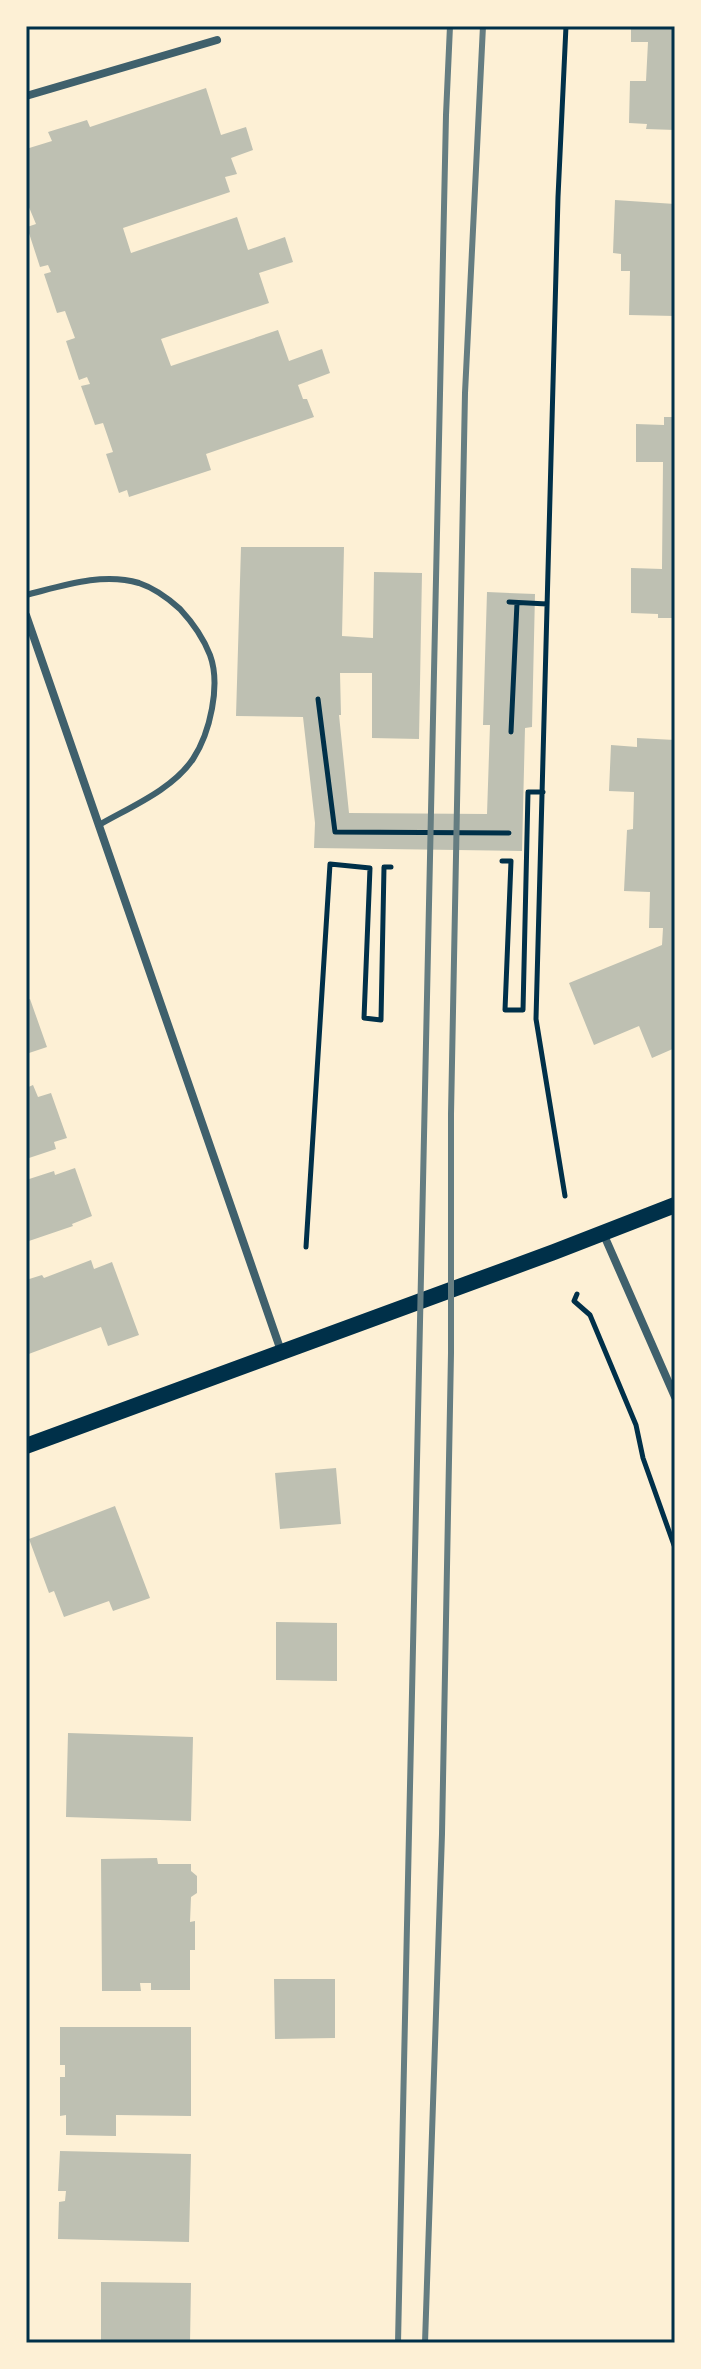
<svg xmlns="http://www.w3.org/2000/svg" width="701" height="2369" viewBox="0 0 701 2369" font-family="'Open Sans',sans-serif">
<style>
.building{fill:#bec0b2}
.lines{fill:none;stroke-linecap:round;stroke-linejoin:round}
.path{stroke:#003049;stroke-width:5}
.service{stroke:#3f606c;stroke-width:6}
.minor{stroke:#3f606c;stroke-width:8}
.secondary{stroke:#003049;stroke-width:16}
.rail{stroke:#657d81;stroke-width:6}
.neatline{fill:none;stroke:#003049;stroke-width:3}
</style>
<rect width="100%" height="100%" fill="#fdf0d5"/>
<!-- building -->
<path class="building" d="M631 26H675V130L646 129 647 124 629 123 630 81H646L648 42H631Z
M206 88 221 135 246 127 253 150 231 158 237 174 225 177 230 192 123 228 131 253 237 217 248 250 285 237 293 262 259 273 269 303 161 339 171 366 278 330 289 361 322 349 330 373 298 385 303 399H307L314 417 206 454 211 470 129 497 127 490 119 493 106 454 113 452 103 423 95 425 81 386 90 384 87 377 79 380 66 341 75 338 65 311 57 313 44 274 51 272 48 265 40 267 27 227 36 224 26 200V149L52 141 48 132 87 120 90 127Z
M615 200 675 204V316L629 315 630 271H621V254L613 253Z
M664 417H675V618H658V614L631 613V568L662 569 663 462H636V424L664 425Z
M241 547H344L342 636 373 638 374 572 422 573 419 739 372 738V673H340L341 715H339L349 813 487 814 490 725H483L487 592 535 594 532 727 525 728 522 851 314 848 315 823 303 717 236 716Z
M637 738 675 740V1048L652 1058 639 1026 594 1045 569 983 662 945 663 928H649L650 892 624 891 627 830 633 829 634 792 609 791 611 745 637 747Z
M30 999 47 1047 26 1054V1000Z
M33 1085 38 1097 51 1093 67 1138 54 1142 56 1149 26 1159V1088Z
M75 1168 92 1216 72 1224 73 1226 26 1242V1180L54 1171 55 1175Z
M91 1260 94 1269 112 1262 139 1335 108 1346 101 1327 26 1355V1280L42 1275 44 1278Z
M336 1468 341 1524 280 1529 275 1473Z
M115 1506 150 1598 113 1611 109 1601 64 1617 54 1591 49 1593 29 1539Z
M276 1622 337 1623V1681L276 1680Z
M68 1733 193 1737 191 1821 66 1817Z
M157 1858 158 1864H191V1871L197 1876V1893L191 1897 190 1922 195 1921V1950H190V1990H151V1983H140L141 1991H102L101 1859Z
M274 1979H335V2038L275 2039Z
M60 2027H191V2116L116 2115V2136L66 2135V2115L60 2116V2077H65V2065H60Z
M60 2151 191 2154 189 2242 58 2239 59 2202 65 2201 66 2191H58Z
M101 2282 191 2283 190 2343H101Z"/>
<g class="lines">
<!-- path -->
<path class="path" d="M509 602 547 604
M318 699 335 832 509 833
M511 732 517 603
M502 861H511L505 1010H523L528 792H543
M565 1196 536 1019 558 197 566 26
M306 1247 330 864 370 868 364 1018 381 1020 384 867H391
M577 1294 574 1301 590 1315 636 1425 643 1458 675 1548"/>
<!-- service -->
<path class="service" d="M26 595C62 586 102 572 139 583 154 588 169 599 180 609 193 623 203 637 210 655 221 685 210 733 193 759 172 790 130 807 99 825"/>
<!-- minor -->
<path class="minor" d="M26 96 217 40
M26 615 281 1351
M603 1233 675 1397"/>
<!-- secondary -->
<path class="secondary" d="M26 1446 554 1252 675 1205"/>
<!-- rail -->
<path class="rail" d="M398 2343 446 115 450 26
M425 2343 442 1834 451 1353V1114L465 393 483 26"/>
</g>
<!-- border -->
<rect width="701" height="2369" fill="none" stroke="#fdf0d5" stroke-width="56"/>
<rect x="28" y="28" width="645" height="2313" class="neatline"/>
</svg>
